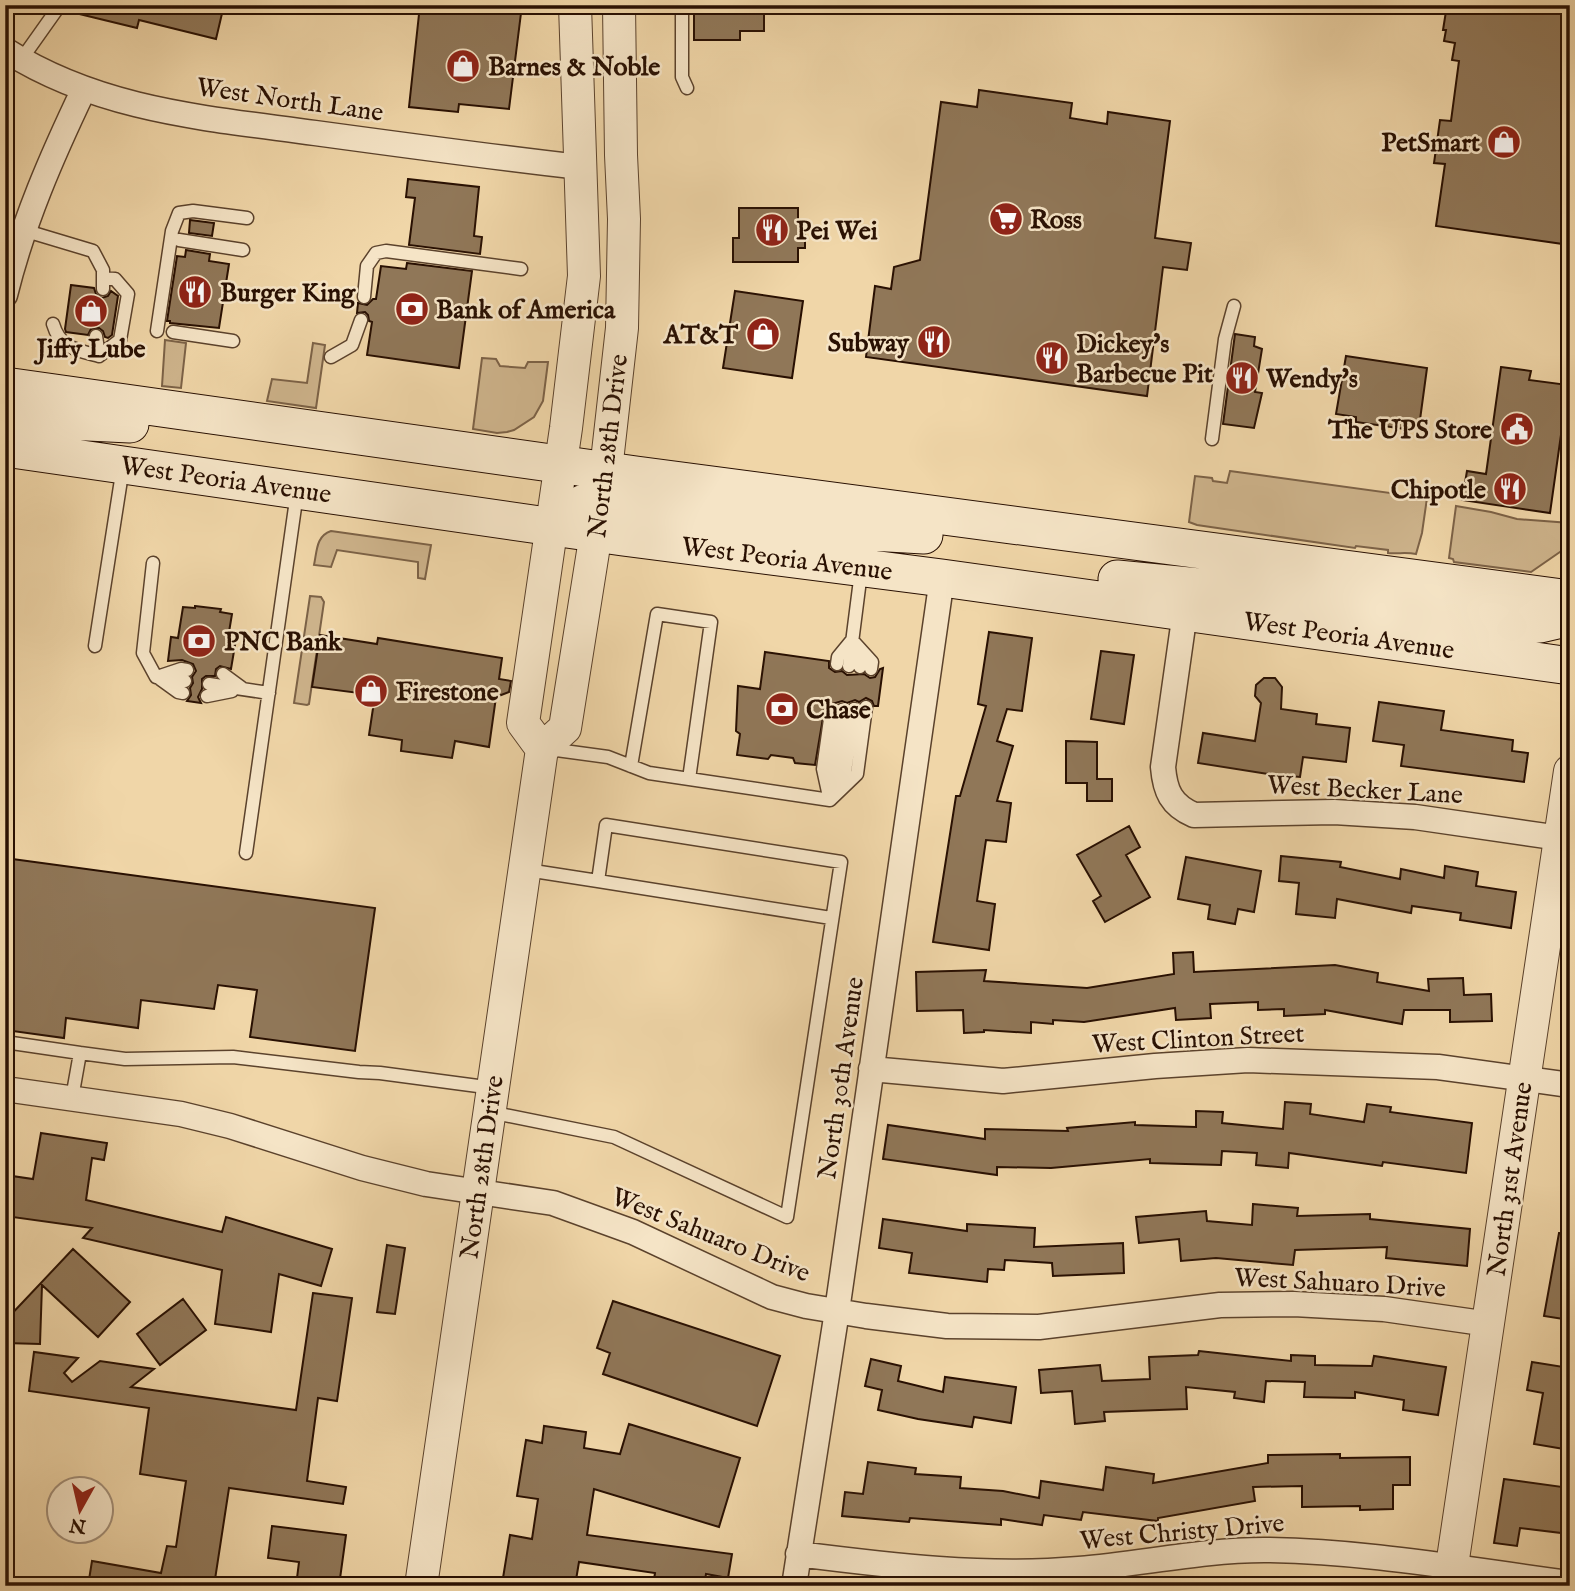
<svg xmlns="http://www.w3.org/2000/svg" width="1575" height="1591" viewBox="0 0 1575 1591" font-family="'IM FELL English',serif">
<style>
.green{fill:#ceb48c;stroke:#7c6247;stroke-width:2}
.building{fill:#907758;stroke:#291002;stroke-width:2}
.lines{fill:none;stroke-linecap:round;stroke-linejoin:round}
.service-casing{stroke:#5b422c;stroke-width:15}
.minor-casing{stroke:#5b422c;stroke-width:27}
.tertiary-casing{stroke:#5b422c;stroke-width:34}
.secondary-casing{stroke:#291002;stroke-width:39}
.service{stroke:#f5e4c6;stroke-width:12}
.minor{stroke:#f5e4c6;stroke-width:24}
.tertiary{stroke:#f5e4c6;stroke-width:32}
.secondary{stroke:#f5e4c6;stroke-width:37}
.labels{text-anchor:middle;stroke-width:5;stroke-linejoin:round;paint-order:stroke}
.poi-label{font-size:26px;font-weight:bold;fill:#291002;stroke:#f5e4c6;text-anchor:start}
.street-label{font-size:26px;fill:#291002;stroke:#f5e4c6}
</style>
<rect width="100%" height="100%" fill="#f0d6a8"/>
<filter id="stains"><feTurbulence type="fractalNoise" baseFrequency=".00286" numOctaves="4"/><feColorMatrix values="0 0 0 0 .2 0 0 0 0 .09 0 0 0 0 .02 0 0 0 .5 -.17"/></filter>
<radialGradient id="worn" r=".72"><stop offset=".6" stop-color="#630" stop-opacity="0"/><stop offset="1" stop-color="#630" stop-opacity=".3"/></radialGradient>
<!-- green -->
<path class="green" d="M165 340 186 343 181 388 162 386Z
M313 343 325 345 316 408 267 401 272 379 307 383Z
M482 358 496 359 500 366 525 368 528 362H548L543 401 534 417 514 430 507 432 497 433 473 429Z
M1230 471 1427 498 1422 533 1416 554C1406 552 1398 554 1388 553V550L1356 546 1355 548 1197 525 1189 522 1195 476 1212 478 1213 481 1227 483Z
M1456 506 1491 512 1517 519 1570 523V545L1531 572 1454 562 1453 559 1449 558Z
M331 531 431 545 425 579 418 578V562L337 550 331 567 314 565C317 551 316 536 331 531Z
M310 596 321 597 324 602 309 704 307 705 294 703Z"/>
<!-- building -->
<path class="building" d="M72 5H224L216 39 139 20 137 28 71 12Z
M420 5H522L509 109 459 104 458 112 409 107Z
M694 5H764V31H740V40H694Z
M1447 5H1570V245L1436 226 1445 164 1434 163 1440 120 1451 121 1459 61 1452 60 1455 43 1444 41 1446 30H1443Z
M979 90 1072 103 1070 118 1107 124 1108 112 1170 121 1155 238 1191 243 1187 270 1163 267 1147 396 866 357 875 286 891 289 894 267 920 260 941 102 977 107Z
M408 179 479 187 474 236 482 237 480 254 409 245 415 198 406 197Z
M739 208H798V223H805V248H798V262H733V238H739Z
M190 220 214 223 212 236 189 233Z
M186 250 210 254 209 261 229 264 219 328 170 323V321H167L177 256 185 257Z
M407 263 472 271 459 368 367 355 372 322 369 321 368 315 365 312 357 313 358 303 367 305 373 299H376L381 266 406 269Z
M71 285 94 288 96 294 102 298 108 296 111 291 118 296 112 335 108 338 105 337 103 331 99 328 91 329 88 335 66 332 65 329Z
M735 291 803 301 792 378 723 368Z
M1235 334 1255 337 1254 346 1262 349 1255 392 1262 393 1254 428 1223 424Z
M1346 356 1427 368 1419 427 1405 425V429L1356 422V417L1336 414Z
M1501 367 1531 371 1529 380 1568 385 1550 513 1462 500 1467 471 1486 474Z
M195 606 221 609 220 612 232 614 227 644 235 645 231 669 220 666 216 669 215 676H206L202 679V689L198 697 201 703 187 701 191 695 190 688 193 683 192 677 196 671 193 664 182 660 168 661 171 637 178 638 183 607 195 608Z
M989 632 1032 638 1022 711 1007 709 997 741 1013 746 997 801 1011 803 1006 842 986 840 977 901 995 904 989 950 933 942 956 796H960L986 706 978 704Z
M320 635 377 644 378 638 502 658 499 679 511 681 509 692 496 697 489 747 455 741 452 758 401 751 402 740 369 735 375 695 312 687Z
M1101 651 1134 655 1124 724 1091 719Z
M765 652 829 661V668L835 672 842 671 847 675 864 674 870 678 875 677 880 669 883 668 878 706H874L872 701 866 698 859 702 855 700 847 703 842 701 825 706 815 765 795 763 793 758 771 755 768 759 737 755 740 734 736 731 738 686 760 689Z
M1264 678H1275L1282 687 1281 709 1317 714 1316 724 1350 728 1346 762 1303 757 1300 777 1268 774 1198 763 1203 733 1255 741 1261 703 1255 696 1256 685Z
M1379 702 1444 711 1441 730 1513 740 1512 751 1528 753 1524 782 1401 766 1404 745 1373 741Z
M1066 741 1097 742V779H1112V801H1087V783H1066Z
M1129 826 1140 847 1126 855 1150 897 1105 922 1093 901 1101 896 1077 855Z
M1281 856 1341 862 1340 867 1400 879 1401 869 1444 878 1445 866 1478 872 1476 886 1516 892 1511 928 1460 920 1461 913 1412 906 1411 913 1337 899 1335 918 1296 914 1299 883 1279 881Z
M1186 857 1261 871 1254 912 1238 909 1235 924 1208 919 1210 905 1178 899Z
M5 858 375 908 355 1051 250 1037 257 990 218 985 214 1009 141 1000 138 1028 66 1018 64 1038 5 1030Z
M1193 952 1194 972 1335 965 1378 973 1377 982 1429 991 1428 979 1463 978 1464 995 1491 994 1492 1021 1450 1022V1010H1404L1402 1024 1325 1010V1014L1284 1016V1009L1258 1010V1002L1210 1004 1211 1018 1176 1020 1175 1008 1084 1022 1053 1020V1024L1031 1022V1033L984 1030V1032L964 1033 963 1010 917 1011 916 972 986 970 984 981 1087 988 1174 974 1173 953Z
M1285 1102 1311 1104 1310 1114 1364 1122 1367 1104 1391 1107 1390 1112 1472 1123 1466 1173 1383 1162 1382 1166 1289 1153 1288 1168 1256 1165 1257 1153 1222 1151 1221 1165 1150 1163V1159L1051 1168 997 1167V1175L883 1159 888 1125 985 1139V1129L1068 1131 1067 1128 1135 1122V1125L1196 1127V1111L1223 1112 1222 1123 1283 1129Z
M41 1133 107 1143 104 1160 92 1158 86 1200 222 1232 226 1217 332 1249 321 1286 279 1274 271 1332 215 1324 222 1270 83 1238 92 1228 5 1216V1175L33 1179Z
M1253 1204 1298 1208 1297 1216 1370 1214V1219L1470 1229 1467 1266 1386 1258 1387 1247 1295 1250 1293 1265 1216 1258 1181 1261 1179 1239 1139 1243 1136 1217 1206 1211 1207 1221 1252 1225Z
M883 1219 967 1231V1224L1035 1228 1034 1247 1123 1243 1124 1273 1053 1276 1052 1263 1005 1260 1004 1270 988 1269 987 1282 909 1273 912 1253 879 1248Z
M1559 1233 1570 1234V1320L1544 1316Z
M387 1245 405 1248 395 1314 377 1312Z
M73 1249 130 1302 98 1337 42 1285 40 1344 5 1343V1321Z
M313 1293 352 1298 337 1401 318 1398 307 1481 346 1487 343 1504 229 1488 214 1586H88L92 1561 161 1573 167 1546 176 1547 186 1481 140 1474 149 1408 29 1391 34 1352 78 1358 64 1373 72 1382 100 1361 154 1369 131 1387 296 1410Z
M183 1299 206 1330 160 1365 137 1334Z
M613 1301 780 1356 757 1426 603 1374 610 1353 597 1348Z
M1199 1351 1291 1361V1355L1315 1356V1365L1372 1366 1374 1356 1446 1367 1438 1415 1403 1410 1404 1400 1355 1392V1398L1304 1397 1305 1382 1266 1381 1264 1402 1234 1398 1235 1392 1186 1387 1187 1409 1104 1412 1105 1421 1075 1424 1072 1391 1041 1393 1039 1370 1100 1365 1102 1381 1150 1379 1149 1357 1198 1355Z
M871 1359 901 1366 898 1381 943 1392 945 1377 1016 1387 1011 1423 974 1417 972 1427 918 1419 878 1410 882 1390 865 1386Z
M1532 1362 1570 1368V1450L1534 1444 1543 1393 1527 1390Z
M629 1424 740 1458 719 1527 594 1489 587 1535 732 1554 728 1578 706 1574 704 1586H653L655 1573 579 1562 575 1586H524L525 1581 503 1578 510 1535 532 1539 538 1499 517 1496 526 1440 542 1443 544 1426 586 1432 584 1448 620 1454Z
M1340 1454V1458L1410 1457V1485H1393V1509L1360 1510V1506L1302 1507V1486L1253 1487 1255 1501 1158 1518V1521L1083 1512 1081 1520 1044 1515 1042 1525 1001 1519V1525L910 1518 909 1522 842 1516 845 1492 863 1494 868 1462 916 1468 915 1474 961 1477 960 1488 1003 1491 1039 1498 1041 1481 1103 1490 1106 1467 1154 1474 1153 1483 1268 1463V1455Z
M1504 1479 1570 1488V1534L1520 1528 1517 1546 1494 1543Z
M272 1526 346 1535 339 1586H296L299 1562 268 1558Z"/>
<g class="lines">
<!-- service casing -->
<g class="service-casing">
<path id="service" d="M682 5V77L687 88
M21 60 60 5
M5 228 23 230 93 251 103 270V289
M179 240 243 250
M364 297 367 266 376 253 386 251 521 269
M53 324C60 348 76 350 99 356
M157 331 172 231 179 213 193 211 247 218
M173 332 233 341
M96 336 99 356
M99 356 120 340 128 294 115 279 103 278
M331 357 352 345 361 320
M1212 439 1225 339 1234 306
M153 563 143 653 156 677 185 681
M852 640 872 662 871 669
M95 646 123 467
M855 647 861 660 860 667
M837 664 838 657 852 640
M849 666 861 572
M223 674 242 688
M160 676 181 669 187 670
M160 679 178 692 183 693
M209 684 269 693
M207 696 232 691
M549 749 608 757 649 773 830 800
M631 766 657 614 711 622 689 779
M837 787 845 772 854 709
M828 792 823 769 831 712
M831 792 842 710
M830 800 857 774 866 707
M246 853 297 493
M598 881 831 918
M5 1042 80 1053
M72 1098 80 1053 125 1059 233 1057 359 1072 380 1073 493 1088
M490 1112 614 1137 787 1217 841 862 606 825 598 881 527 870"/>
</g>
<!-- minor casing -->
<g class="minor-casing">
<path id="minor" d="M5 50C101 111 206 118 315 133 403 145 491 157 579 167
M5 295C23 222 52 156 84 89
M1185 612 1163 767C1165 791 1171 805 1194 815L1334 812 1415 817 1560 838
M871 1069 1003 1081 1155 1066 1248 1060 1438 1067 1570 1085
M5 1089 181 1114 230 1126 362 1168 426 1184 553 1203 633 1232 772 1297 806 1306 866 1316 947 1326 1039 1327 1220 1305 1294 1304 1384 1309 1489 1324
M798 1554C892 1566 985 1577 1079 1569 1141 1564 1202 1550 1264 1550 1367 1551 1468 1570 1570 1583
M794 1586 837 1311 942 578"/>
</g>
<!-- tertiary casing -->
<g class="tertiary-casing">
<path id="tertiary" d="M542 749 523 723 566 428 584 276 575 5
M421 1586 542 749 565 728 606 470 622 328 624 219 621 155 619 5
M1449 1586 1570 771"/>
</g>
<!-- secondary casing -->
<g class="secondary-casing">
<path id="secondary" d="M5 386 636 475 1570 599
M5 422 25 419 130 424
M5 448 623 537 942 578 1570 666
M550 526 571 509 584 503 853 531 924 535
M1117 579 1323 599 1500 622 1540 624 1570 617"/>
</g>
<!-- service -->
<use href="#service" class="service"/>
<!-- minor -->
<use href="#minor" class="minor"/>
<!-- tertiary -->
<use href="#tertiary" class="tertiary"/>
<!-- secondary -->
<use href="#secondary" class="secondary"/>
</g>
<!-- icons -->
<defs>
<g id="shop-disc" transform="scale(1.75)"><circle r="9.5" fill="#8f2418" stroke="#f5e4c6"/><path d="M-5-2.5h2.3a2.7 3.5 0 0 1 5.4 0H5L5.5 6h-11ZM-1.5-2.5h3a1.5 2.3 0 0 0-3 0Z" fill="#fff"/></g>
<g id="supermarket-disc" transform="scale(1.75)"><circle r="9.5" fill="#8f2418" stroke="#f5e4c6"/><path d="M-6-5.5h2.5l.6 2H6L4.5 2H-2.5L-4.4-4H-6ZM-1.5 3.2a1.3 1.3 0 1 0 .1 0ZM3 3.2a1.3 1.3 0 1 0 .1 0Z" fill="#fff"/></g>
<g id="restaurant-disc" transform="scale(1.75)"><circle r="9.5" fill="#8f2418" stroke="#f5e4c6"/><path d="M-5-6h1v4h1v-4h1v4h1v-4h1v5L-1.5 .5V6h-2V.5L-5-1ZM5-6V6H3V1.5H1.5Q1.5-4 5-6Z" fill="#fff"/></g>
<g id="bank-disc" transform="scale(1.75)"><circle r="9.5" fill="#8f2418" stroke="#f5e4c6"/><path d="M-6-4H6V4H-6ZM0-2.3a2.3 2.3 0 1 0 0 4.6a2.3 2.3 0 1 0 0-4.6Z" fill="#fff"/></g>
<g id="civic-disc" transform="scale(1.75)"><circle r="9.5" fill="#8f2418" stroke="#f5e4c6"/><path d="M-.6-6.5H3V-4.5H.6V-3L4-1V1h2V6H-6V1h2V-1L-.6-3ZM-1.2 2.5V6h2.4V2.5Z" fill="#fff"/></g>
</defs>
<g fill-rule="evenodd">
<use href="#shop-disc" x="463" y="66"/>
<use href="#shop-disc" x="1504" y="142"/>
<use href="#supermarket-disc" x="1006" y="219"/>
<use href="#restaurant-disc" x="772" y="230"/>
<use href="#restaurant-disc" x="195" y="292"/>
<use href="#bank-disc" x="412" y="309"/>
<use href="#shop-disc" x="91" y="311"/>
<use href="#shop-disc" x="763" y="334"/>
<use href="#restaurant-disc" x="934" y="342"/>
<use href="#restaurant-disc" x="1052" y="358"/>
<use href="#restaurant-disc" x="1242" y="378"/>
<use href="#civic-disc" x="1517" y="429"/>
<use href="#restaurant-disc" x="1510" y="489"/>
<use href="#bank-disc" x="199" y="641"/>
<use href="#shop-disc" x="371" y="691"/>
<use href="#bank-disc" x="782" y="709"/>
</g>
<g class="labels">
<!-- poi labels -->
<g class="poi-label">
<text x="488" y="75">Barnes &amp; Noble</text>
<text x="1480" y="151" text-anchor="end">PetSmart</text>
<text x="1030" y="228">Ross</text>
<text x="796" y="239">Pei Wei</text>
<text x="220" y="301">Burger King</text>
<text x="436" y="318">Bank of America</text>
<text x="738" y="343" text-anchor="end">AT&amp;T</text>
<text x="909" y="351" text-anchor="end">Subway</text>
<text x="1076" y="352">Dickey's<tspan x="1076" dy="30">Barbecue Pit</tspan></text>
<text x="91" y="357" text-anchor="middle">Jiffy Lube</text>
<text x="1266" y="387">Wendy's</text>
<text x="1492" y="438" text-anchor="end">The UPS Store</text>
<text x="1486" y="498" text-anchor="end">Chipotle</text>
<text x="224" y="650">PNC Bank</text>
<text x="396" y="700">Firestone</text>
<text x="806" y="718">Chase</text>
</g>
<!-- street labels -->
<g class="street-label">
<text transform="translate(290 99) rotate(8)" y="9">West North Lane</text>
<text transform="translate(607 446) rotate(-83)" y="9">North 28th Drive</text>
<text transform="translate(226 479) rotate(8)" y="9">West Peoria Avenue</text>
<text transform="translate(787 558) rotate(7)" y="9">West Peoria Avenue</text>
<text transform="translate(1349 635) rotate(8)" y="9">West Peoria Avenue</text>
<text transform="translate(1365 789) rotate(3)" y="9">West Becker Lane</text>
<text transform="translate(1198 1038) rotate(-3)" y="9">West Clinton Street</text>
<text transform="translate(840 1078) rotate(-82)" y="9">North 30th Avenue</text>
<text transform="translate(481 1167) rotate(-82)" y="9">North 28th Drive</text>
<text transform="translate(1509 1179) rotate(-82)" y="9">North 31st Avenue</text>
<text transform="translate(711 1234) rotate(22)" y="9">West Sahuaro Drive</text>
<text transform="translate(1340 1282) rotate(3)" y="9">West Sahuaro Drive</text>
<text transform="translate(1182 1531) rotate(-5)" y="9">West Christy Drive</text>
</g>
</g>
<!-- margin -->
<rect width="1575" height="1591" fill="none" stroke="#f0d6a8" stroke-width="28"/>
<rect x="7" y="7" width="1561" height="1577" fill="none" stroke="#291002" stroke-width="3.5"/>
<rect x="14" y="14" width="1547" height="1563" fill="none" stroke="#291002" stroke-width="2"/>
<!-- north arrow -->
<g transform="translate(80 1510) rotate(188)"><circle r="33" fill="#f5e4c6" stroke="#a38f78" stroke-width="2"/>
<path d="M0-5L12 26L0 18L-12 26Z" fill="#8f2418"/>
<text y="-10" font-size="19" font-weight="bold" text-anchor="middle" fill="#291002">N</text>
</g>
<rect width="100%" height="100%" filter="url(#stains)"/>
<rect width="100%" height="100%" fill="url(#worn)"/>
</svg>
